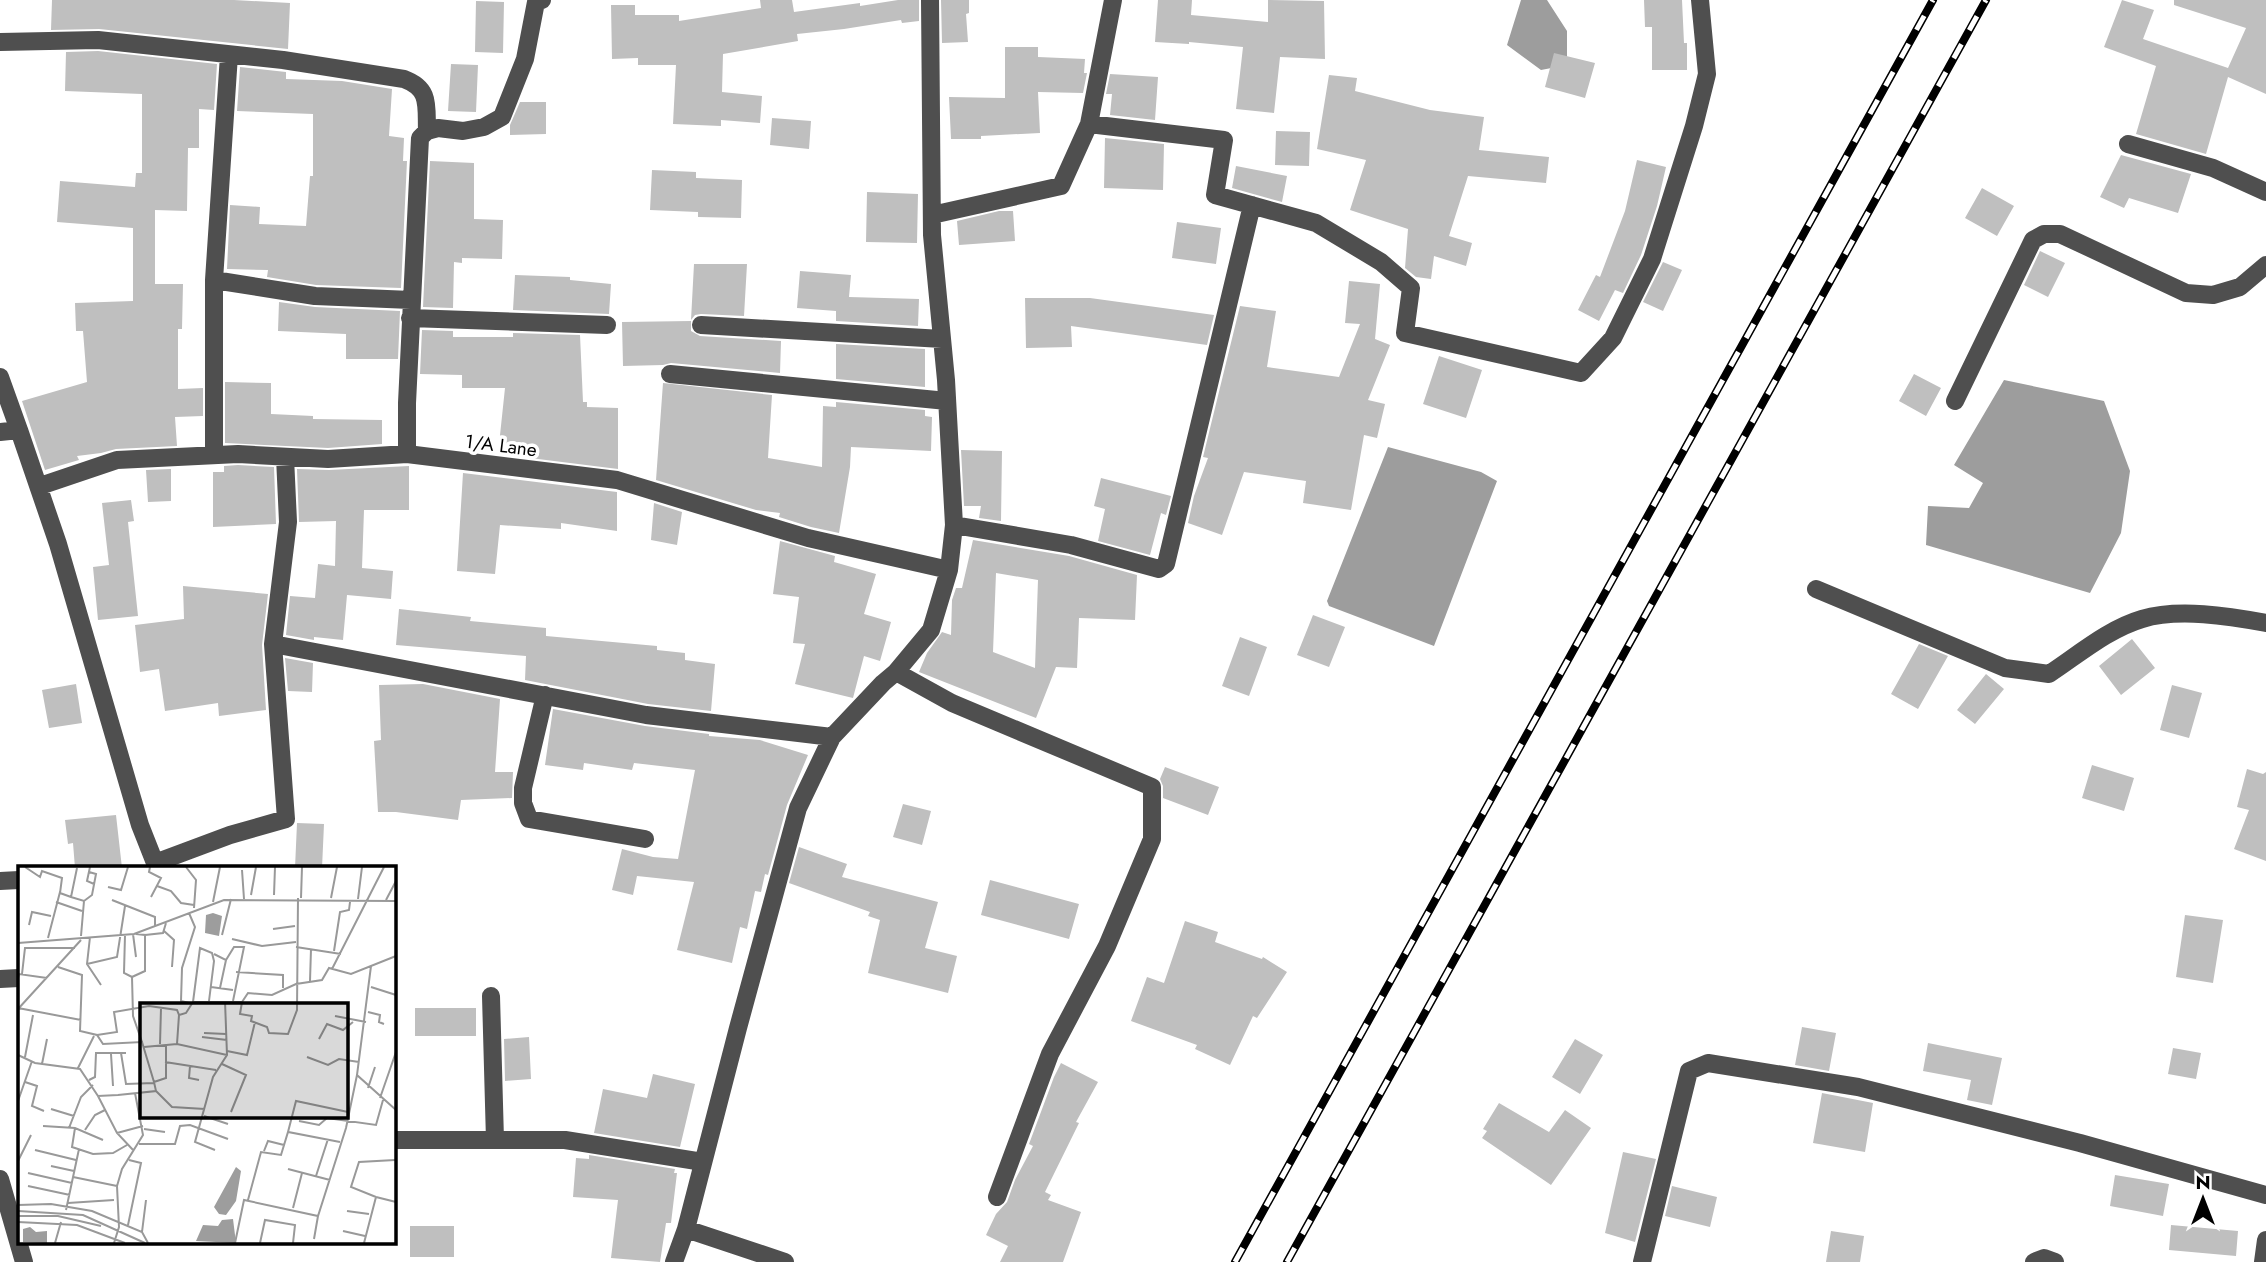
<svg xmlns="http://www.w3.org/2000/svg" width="2266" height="1262" viewBox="0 0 2266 1262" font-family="Jost,sans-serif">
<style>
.water{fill:#9d9d9d}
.building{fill:#bfbfbf;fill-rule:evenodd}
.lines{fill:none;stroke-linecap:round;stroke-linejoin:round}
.minor{stroke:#4f4f4f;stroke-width:18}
.rail-casing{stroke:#000;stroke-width:8}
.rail{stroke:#fff;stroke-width:5;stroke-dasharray:16;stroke-linecap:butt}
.labels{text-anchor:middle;stroke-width:7;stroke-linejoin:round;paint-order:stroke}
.street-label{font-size:19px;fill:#000;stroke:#fff}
.inset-road{fill:none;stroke:#999;stroke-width:2}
.view{fill:#000;fill-opacity:0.15;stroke:#000;stroke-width:3.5}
.inset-edge{fill:none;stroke:#000;stroke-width:3.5}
</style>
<rect width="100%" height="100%" fill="#fff"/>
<!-- water -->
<path class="water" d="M1521 0H1547L1567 31V65L1541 70 1507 45Z
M2004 380 2104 401 2130 471 2121 533 2090 593 1926 545 1928 506 1969 508 1983 483 1954 465Z
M1388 447 1481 472 1497 481 1434 646 1329 606 1327 601Z"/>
<!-- building -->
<path class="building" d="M52 0H234L290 3 288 49 99 29 51 30Z
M760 0H792L794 12 860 3V6L898 0H919V21L902 23 901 20 844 29 797 34 798 41 723 54 722 92 762 96 760 123 721 120V126L673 124 676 65H638V58L612 59 611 5H635V15H679V21L761 8Z
M941 0H969V13L966 14 968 42 942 43Z
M1158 0H1192L1191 15 1268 22V0L1324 1 1325 59 1280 57 1274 113 1236 109 1243 47 1189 42V44L1155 42Z
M1644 0H1682L1684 43H1687V70H1652V27H1645Z
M2122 0 2154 10 2143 39 2228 68 2246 28 2174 5V0H2266V94L2228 77 2206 154 2136 134 2156 66 2104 47Z
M476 1 504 2 503 53 475 52Z
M1005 47H1038V57L1085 59 1084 73H1087L1083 93 1038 92 1040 133 981 136V139H951L949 97 1005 98Z
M98 51 217 64 214 110 199 109V148H188L187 211 155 210V284H183L182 329H178V389L203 388V416L175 417 177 446 116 449 101 453 77 456 79 460 45 470 22 401 87 382 83 331H76L75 303 133 301V228L57 222 60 181 135 187 136 173H142V94L65 91 66 52Z
M1554 53 1595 63 1585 98 1545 87Z
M451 64 478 65 476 112 448 111Z
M240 67 286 72V79L342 81 392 89 389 136 404 138 403 161H407L401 288 316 285 267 277 268 270 227 269 230 205 260 207 259 224 306 226 310 176H313V114L237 111Z
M1110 74 1158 77 1155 120 1110 115 1112 94H1106Z
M1329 75 1357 78 1355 91 1430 110 1484 117 1479 150 1549 157 1546 183 1468 176 1449 236 1472 243 1466 266 1434 256 1431 279 1416 277 1405 268 1408 229 1350 210 1366 160 1317 149Z
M520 102H546V134L510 135V125Z
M772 118 811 121 809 149 770 145Z
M1276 131 1310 132 1309 166 1275 165Z
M1105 138 1164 144 1163 190 1104 188Z
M2121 155 2191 174 2178 213 2129 198 2124 208 2100 197Z
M1637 160 1666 167 1657 206 1641 255 1623 293 1615 290 1599 321 1578 310 1596 275 1600 277 1625 211Z
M430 161 474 163V219L503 220 502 259 462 258V263L454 262 453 308 423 307Z
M1236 166 1287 176 1282 202 1232 188Z
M652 170 696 172V178L742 180 741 218 698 217V212L650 210Z
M1982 188 2014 206 1997 236 1965 218Z
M867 192 918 194 917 243 866 242Z
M999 211H1013L1015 241 959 245 957 221Z
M1177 222 1221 228 1216 264 1172 258Z
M2040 251 2065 263 2048 297 2024 285Z
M1663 262 1682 270 1663 311 1643 302Z
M694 264H747L744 316 701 314 695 315 691 320Z
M800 271 851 275 849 297 919 299 918 326 836 321V311L797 308Z
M515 275 570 277V280L611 284 609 314 513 310Z
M1349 281 1380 284 1375 339 1390 345 1368 400 1385 404 1377 438 1364 435 1351 510 1303 503 1306 481 1244 472 1222 535 1188 523 1194 496 1208 458 1203 457 1240 306 1276 311 1267 367 1339 377 1360 324 1345 323Z
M1025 298H1090L1214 315 1207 345 1071 326 1072 347 1026 348Z
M279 302 315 307 400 311 398 359H346V334L278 331Z
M691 321V331L700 336 781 341 780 373 671 363 663 365 623 366 622 322Z
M422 330 453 331V337H513V333L580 335 583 402H587V407L618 408V469L498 454 505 388H462V375L420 374Z
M836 344 925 349V387L836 379Z
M1439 356 1482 370 1466 418 1423 404Z
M1914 374 1941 388 1926 416 1899 401Z
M225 382 271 383V414L313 416V419L382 420V444L328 448 225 443Z
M663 383 772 395 768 458 822 467 823 406 836 407V402L925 410V416L932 417 931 451 851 447 850 467 839 533 811 527 779 517 780 513 756 510 656 480Z
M961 450 1002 451 1001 521 979 518 981 506H964Z
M238 465 274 467 276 524 213 527V472H224V466Z
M409 466V510H364L362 568 393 571 391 599 347 595 343 640 314 637V640L286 635 290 596 315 598 318 564 335 566 336 521 299 522 297 469 329 470Z
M171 469V501L148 502 146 470Z
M463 473 617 492V531L561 523V529L500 525 495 574 457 571Z
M1101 478 1171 496 1166 515 1161 513 1150 555 1098 541 1105 509 1094 506Z
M131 500 134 521 128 522 138 616 98 620 93 567 109 565 102 503Z
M654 503 682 512 677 545 651 540Z
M973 540 1069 556 1137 575 1135 620 1079 618 1077 668 1056 667 1036 718 919 672 927 653 942 632 951 635 952 600 956 588H962ZM996 573 1038 580 1035 668 993 652Z
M780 541 835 556 834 562 876 574 864 614 891 622 880 661 864 656 853 698 795 684 805 644 793 643 799 597 773 594Z
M183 586 268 594 262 645 266 710 219 716 218 703 165 711 159 669 140 672 135 625 184 619Z
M399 609 471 617 470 621 546 628V636L657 646V650L685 653V660L715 664 711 711 648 704 525 680 526 656 396 645Z
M1313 615 1345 627 1329 667 1297 655Z
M1240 637 1267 647 1249 696 1222 686Z
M2132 639 2155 668 2121 695 2099 666Z
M1919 644 1948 656 1918 709 1891 694Z
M285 658 313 663 312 692 288 691Z
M1986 674 2004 689 1975 724 1957 710Z
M76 684 82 723 49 728 42 690Z
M423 684 500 699 495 772H513L512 798 461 800 458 820 396 812H378L374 741 381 740 379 685Z
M2172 685 2202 693 2189 738 2160 730Z
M553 709 645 726 709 734V736L760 740 808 755 787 805 768 875 765 874 761 892 755 891 747 929 740 927 732 963 677 950 694 882 637 876 633 895 612 890 622 849 653 857 678 859 695 770 634 763 632 770 584 763 583 770 545 765Z
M2092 765 2134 778 2124 811 2082 798Z
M1165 767 1219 787 1208 815 1163 798V786L1160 779Z
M2247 769 2263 774 2266 772V861L2234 849 2249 810 2237 807Z
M903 804 931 811 922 845 893 837Z
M116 815 122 868H75L73 843 68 844 65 820Z
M297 823 324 824 322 868H295Z
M799 847 847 864 842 877 938 902 925 948 957 956 948 993 868 973 880 920 868 916 870 912 789 883Z
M990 880 1079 904 1069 939 981 915Z
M2185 915 2223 920 2213 983 2176 977Z
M1185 921 1218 932 1215 942 1262 959 1263 957 1287 972 1257 1018 1253 1016 1230 1065 1195 1049 1197 1045 1131 1021 1147 977 1164 983Z
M415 1008H476V1036H415Z
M1802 1027 1836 1033 1829 1071 1795 1065Z
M529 1037 531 1079 505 1081 504 1039Z
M1575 1039 1603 1055 1580 1094 1552 1077Z
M1928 1043 2002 1058 1992 1105 1967 1100 1971 1080 1923 1071Z
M2173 1048 2201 1053 2196 1079 2168 1074Z
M1061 1063 1098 1082 1076 1122 1079 1123 1045 1192 1051 1195 1048 1200 1081 1212 1063 1262H1000L1008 1246 986 1235 996 1214 1007 1202 1015 1180 1033 1146 1029 1144 1054 1077Z
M653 1074 695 1084 680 1147 594 1133 603 1089 647 1098Z
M1822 1093 1873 1103 1865 1152 1813 1143Z
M1499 1103 1549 1132 1565 1110 1591 1128 1551 1185 1482 1138 1487 1131 1483 1129Z
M1623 1152 1656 1159 1635 1242 1605 1233Z
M589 1155 675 1169 674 1173H677L671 1223H666L660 1262 611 1258 618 1200 573 1197 576 1158 589 1159Z
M2115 1175 2169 1184 2163 1216 2110 1206Z
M1672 1186 1717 1197 1710 1227 1665 1216Z
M2171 1225 2238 1231 2236 1256 2169 1250Z
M410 1226H454V1257H410Z
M1831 1231 1864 1236 1860 1262H1826Z"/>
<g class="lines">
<!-- minor -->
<path class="minor" d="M1113 0 1089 124 1224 140 1215 195 1316 223 1381 262 1411 288 1405 333 1581 373 1613 338 1652 259 1694 126 1707 74 1700 0
M0 42 98 40 283 60 404 79C431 89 426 106 427 131
M2128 144 2213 168 2266 192
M932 215 1061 186 1089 124
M214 280 315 296 411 300
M410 318 607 325
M701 325 942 339
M670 374 947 401
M0 377 19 430
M1955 401 2033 240 2044 234H2060L2186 293 2213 295 2240 287 2266 265
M0 432 19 430 58 544 140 825 155 863
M407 454V403L420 138 427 131 438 128 463 131 484 127 502 117 525 59 536 2 542 0
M214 455V280L229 55
M40 486 117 460 238 454 328 459 407 454 617 480 808 538 949 570
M954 525 1071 545 1159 569 1166 564 1252 205
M1816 589 2005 668 2049 674C2078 655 2108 629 2142 619 2178 608 2229 616 2266 623
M273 644 646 715 832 737
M896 672 952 703 1152 787V839L1107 946 1050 1054 997 1197
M545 695 523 788V803L529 819 645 839
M156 868 155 863 230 835 286 819 273 644 288 522 285 457
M0 881 19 880
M0 979 19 978
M491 996 495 1140
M394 1140H565L703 1162
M0 1179 24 1262
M686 1229 785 1262
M674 1262 686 1229 738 1028 798 808 832 737 883 683 896 672 931 630 949 570 954 525 946 380 932 235 930 0
M1642 1262 1689 1071 1708 1063 1858 1087 2080 1143 2266 1195
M2034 1262 2044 1258 2055 1262
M2263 1262 2266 1240"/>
<!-- rail casing -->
<g class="rail-casing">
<path id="rail" d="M1235 1262 1933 0
M1287 1262 1986 0"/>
</g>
<!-- rail -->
<use href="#rail" class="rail"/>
</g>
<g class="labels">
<!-- street labels -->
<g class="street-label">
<text transform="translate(501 445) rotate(7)" y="7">1/A Lane</text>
</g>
</g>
<!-- overview -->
<g transform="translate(18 866)">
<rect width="378" height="378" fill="#fff"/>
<path d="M195 47 204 50 201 70 187 67 188 49ZM218 301 223 305 218 335 208 349 201 348 196 341ZM215 353 218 377 178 375 185 359 200 360 204 354ZM12 361 18 366 29 365V377L5 376V363Z" fill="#9d9d9d"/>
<path class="inset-road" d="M7 1 22 11 24 5 44 12 42 27 53 31M72 1 69 15 76 18M132 1 131 6 143 12 133 31M168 1 178 14 176 42M59 2 53 31 66 35 74 29 78 8 71 6M224 4 226 33M139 20 153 25 163 37 176 39M90 21 103 24 110 1M233 29 238 1M256 29 257 1M283 32 284 1M313 32 319 1M340 33 344 1M94 34 137 51V60M368 34 378 15M38 36 64 45M195 36 202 1M11 59 14 46 33 50M255 63 277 60M146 65 156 74 154 101M115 68 118 91M118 68 127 69V105L114 111 115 150 124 176M107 69 106 107 114 111M127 69 145 67 148 57M204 69 213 33M63 70 66 35M72 71 69 98 83 119M30 72 42 26M214 73 244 80 278 76M0 77 116 68 206 34 378 35M278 81 323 88M316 85 322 46 331 44 332 36M196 88 208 94 202 122M208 94 216 81H226L215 135M69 98 99 91 107 40M353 100 339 209 378 244M40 101 64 109 62 165 79 169 85 178 124 176 136 216M314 103 366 1M218 106 265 109V122M4 108 7 82H57M0 112 1 108 29 112M292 115 293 83M193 121 215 124M353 121 378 129M175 136 182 82 194 87 196 95 191 135M224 136 222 148 234 150 233 155 249 161 251 167 270 168 279 144 280 32M171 137 163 135 164 102 177 61 171 47M0 142 63 154M0 143 63 74M350 146 362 149 361 156 366 158M317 150 348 156M186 167 208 168M79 169 99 166 96 146 131 140 159 144 161 149M184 171 209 174M301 173 309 158 325 164 335 156M142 178 143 142M159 178 161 149 168 147 175 136H224L230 127 254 129 278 118 304 114 311 102 333 108 378 90M126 181 159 178 209 189M209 185 229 189 237 156M103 187 108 218 136 217M93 188 95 220M0 189 17 197 62 203 80 230 100 229 138 225 136 216 148 212V179M7 191 15 149M289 191 310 199 321 193 341 196M147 196 198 204M24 198 29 173M204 198 228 209 213 246M172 200 171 212 181 214M60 202 76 170M71 214 77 211 78 187H108M7 216 19 220 14 240 26 245M350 222 357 201M138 225 154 241 187 243M80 230 99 267 116 285M362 232 378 186M0 235 14 195M33 243 56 250M186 250 210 258M281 255 301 259 309 252 358 259 365 234M25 260 57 262 85 274M51 262 63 231 75 219M57 262 54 281 75 288 95 287 109 279M126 263 147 266M67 264 77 249 87 244M270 266 278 235 330 246M99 267 125 260M121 278H157L162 260 172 259 210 273M17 284 58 294M197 284 177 276 195 211 209 189 207 135M246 285 250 275 266 279M0 295 13 269M33 300 56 305M270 303 312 314M10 307 54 317M298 310 310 273M55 311 99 320M10 320 52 329M358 331 333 321 341 296 377 294M230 334 243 286 263 289 270 266 322 276M50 337 96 334M0 339 33 338 74 345 124 366 130 377M275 342 284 307M48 344 61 283M0 345 65 349 127 377M329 345 351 348M0 350H40L83 360M0 356 59 359 107 377M110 359 123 297 111 294M325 365 347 370M124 366 128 334M296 373 300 350M37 377 43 356M96 377 101 361 99 320 104 303 125 269 117 227M217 377 226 334 300 350 328 262 339 209M242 377 247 354 277 359 275 377M346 377 358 331 378 336"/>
<path class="view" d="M122 137H330V252H122Z"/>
<rect width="378" height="378" class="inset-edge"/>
</g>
<!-- north arrow -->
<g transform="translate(2203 1199)" stroke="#ffffff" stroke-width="5" paint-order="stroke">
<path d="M0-5L12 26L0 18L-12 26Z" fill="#000000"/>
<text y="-10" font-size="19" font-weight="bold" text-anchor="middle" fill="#000000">N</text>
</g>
</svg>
